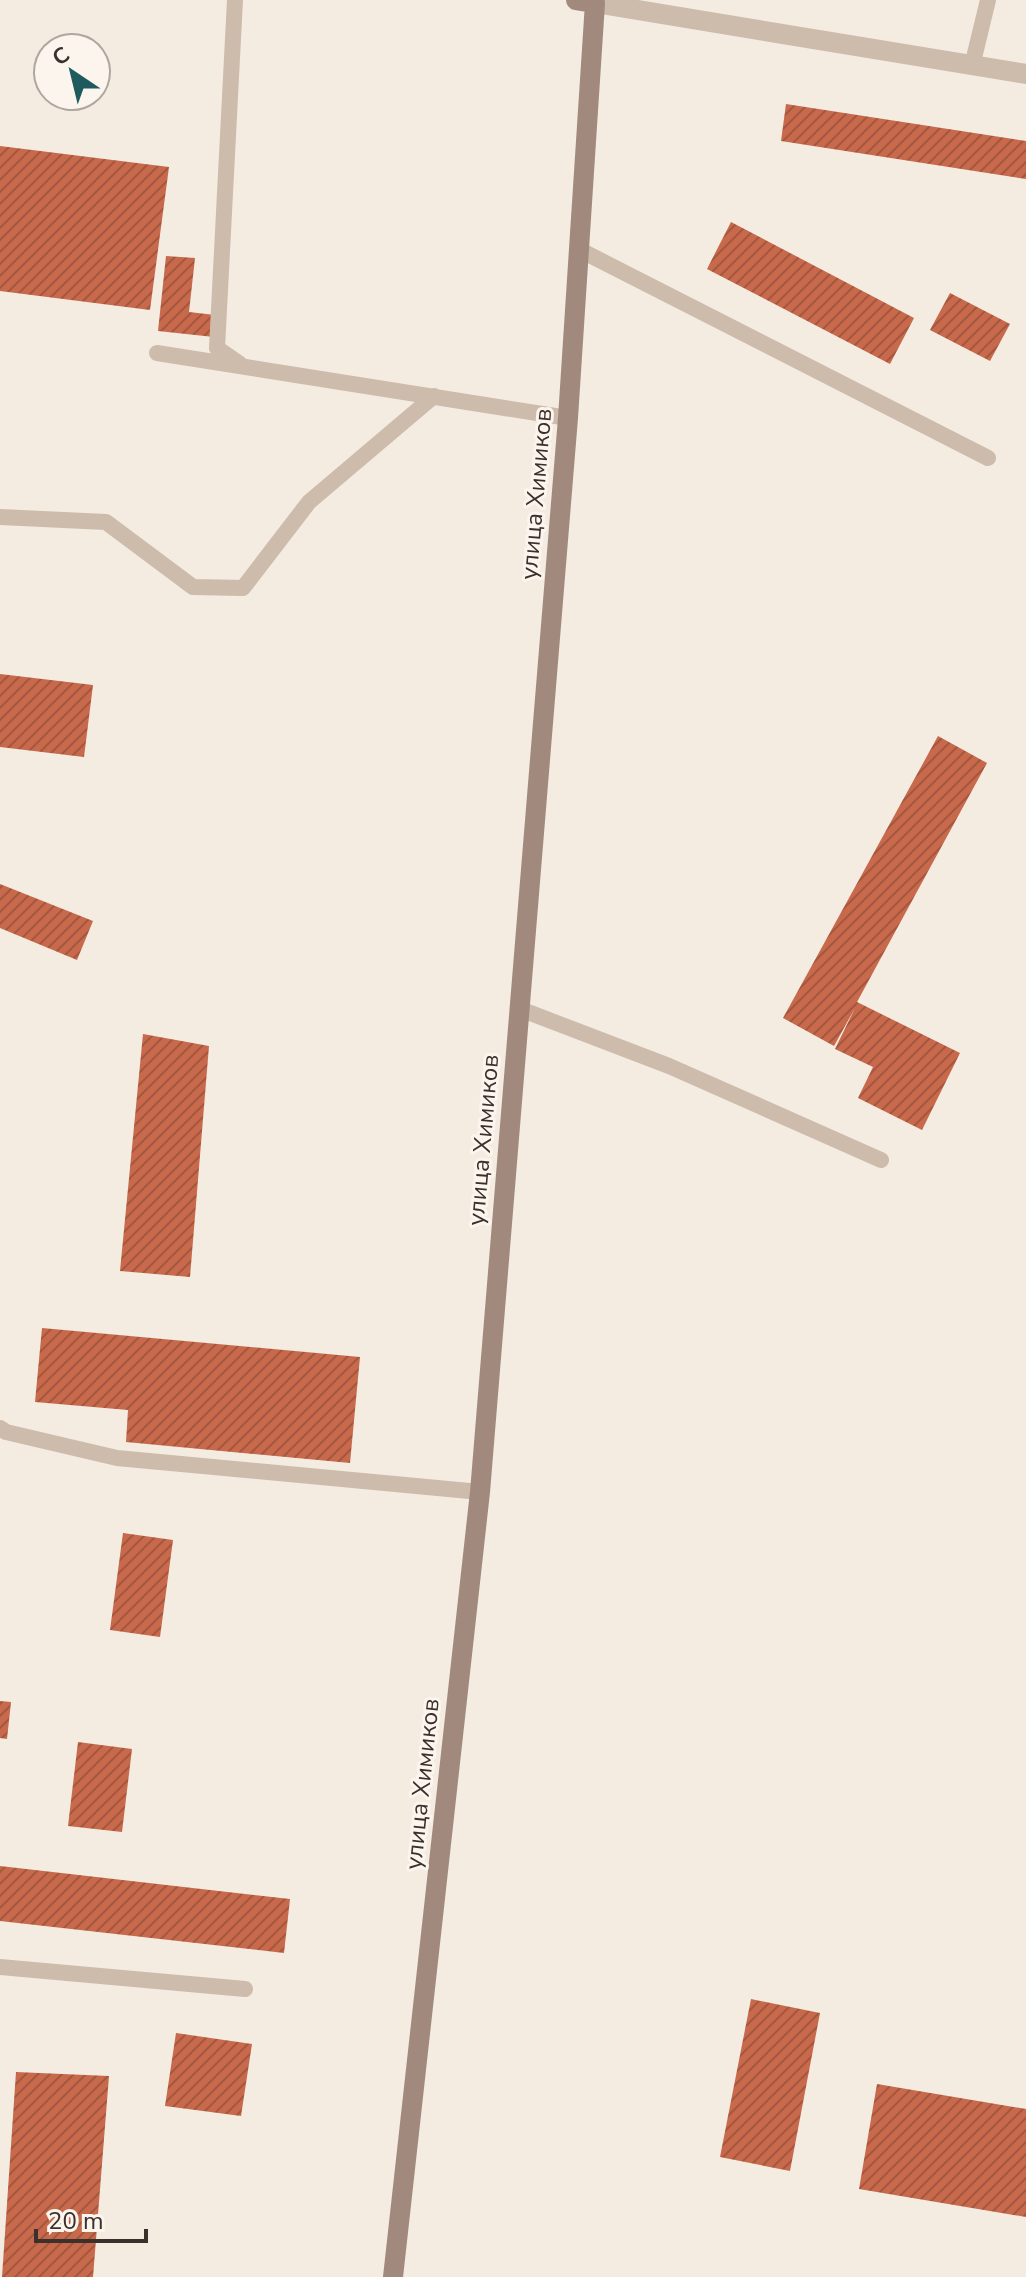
<svg xmlns="http://www.w3.org/2000/svg" width="1026" height="2277" viewBox="0 0 1026 2277" font-family="'Nunito Sans',sans-serif">
<style>
.building{fill:url(#building-hatch)}
.lines{fill:none;stroke-linecap:round;stroke-linejoin:round}
.service{stroke:#cdbbac;stroke-width:16}
.tertiary{stroke:#cdbbac;stroke-width:20}
.secondary{stroke:#a18a7d;stroke-width:20}
.labels{text-anchor:middle;stroke-width:6;stroke-linejoin:round;paint-order:stroke}
.street-label{font-size:24px;fill:#3b302b;stroke:#fbf5ee}
</style>
<defs>
<pattern id="building-hatch" width="6" height="6" patternUnits="userSpaceOnUse" patternTransform="scale(2)"><rect width="6" height="6" fill="#c8694b"/><path d="M-1 1l2-2M0 6l6-6M5 7l2-2" fill="none" stroke="#a4573f"/></pattern>
</defs>
<rect width="100%" height="100%" fill="#f4ebe1"/>
<!-- building -->
<path class="building" d="M786 104 1026 141V179L781 141Z
M0 146 169 167 150 310 0 291Z
M731 222 914 318 890 364 707 269Z
M166 256 195 258 189 312 215 315 214 337 158 331Z
M950 293 1010 324 990 361 930 330Z
M0 674 93 685 84 757 0 747Z
M938 736 987 763 857 1002 960 1053 922 1130 858 1098 873 1067 835 1049 855 1008 834 1046 783 1018Z
M0 884 93 921 77 960 0 928Z
M143 1034 209 1046 190 1277 120 1271Z
M42 1328 360 1357 350 1463 126 1442 128 1410 35 1402Z
M123 1533 173 1540 160 1637 110 1630Z
M0 1701 11 1702 7 1739 0 1738Z
M78 1742 132 1749 122 1832 68 1826Z
M0 1866 290 1899 284 1953 0 1921Z
M751 1999 820 2013 790 2171 720 2157Z
M176 2033 252 2044 241 2116 165 2106Z
M16 2072 109 2076 93 2277H2Z
M877 2084 1026 2109V2217L859 2189Z"/>
<g class="lines">
<!-- service -->
<path class="service" d="M235 0 217 348 240 364
M972 66 988 0
M580 250 988 458
M157 353 568 418
M0 517 106 522 193 587 243 588 309 502 434 396
M520 1009 669 1066 881 1160
M0 1428 6 1432 117 1458 480 1492
M0 1967 245 1989"/>
<!-- tertiary -->
<path class="tertiary" d="M595 3 1026 74"/>
<!-- secondary -->
<path class="secondary" d="M393 2277 480 1492 568 418 595 3 576 0"/>
</g>
<g class="labels">
<!-- street labels -->
<g class="street-label">
<text transform="translate(536 494) rotate(-85)" y="8">улица Химиков</text>
<text transform="translate(483 1140) rotate(-85)" y="8">улица Химиков</text>
<text transform="translate(422 1784) rotate(-84)" y="8">улица Химиков</text>
</g>
</g>
<!-- north arrow -->
<g transform="translate(72 72) rotate(325)"><circle r="38" fill="#fbf5ee" stroke="#aea6a0" stroke-width="2"/>
<path d="M0-6L14 30L0 20L-14 30Z" fill="#1f5a5e"/>
<text y="-12" font-size="22" font-weight="bold" text-anchor="middle" fill="#3b302b">С</text>
</g>
<!-- scale -->
<path d="M36 2229v12h110v-12" fill="none" stroke="#3b302b" stroke-width="4"/>
<text x="48" y="2229" font-size="24" fill="#3b302b" stroke="#fbf5ee" stroke-width="6" paint-order="stroke">20 m</text>
</svg>
